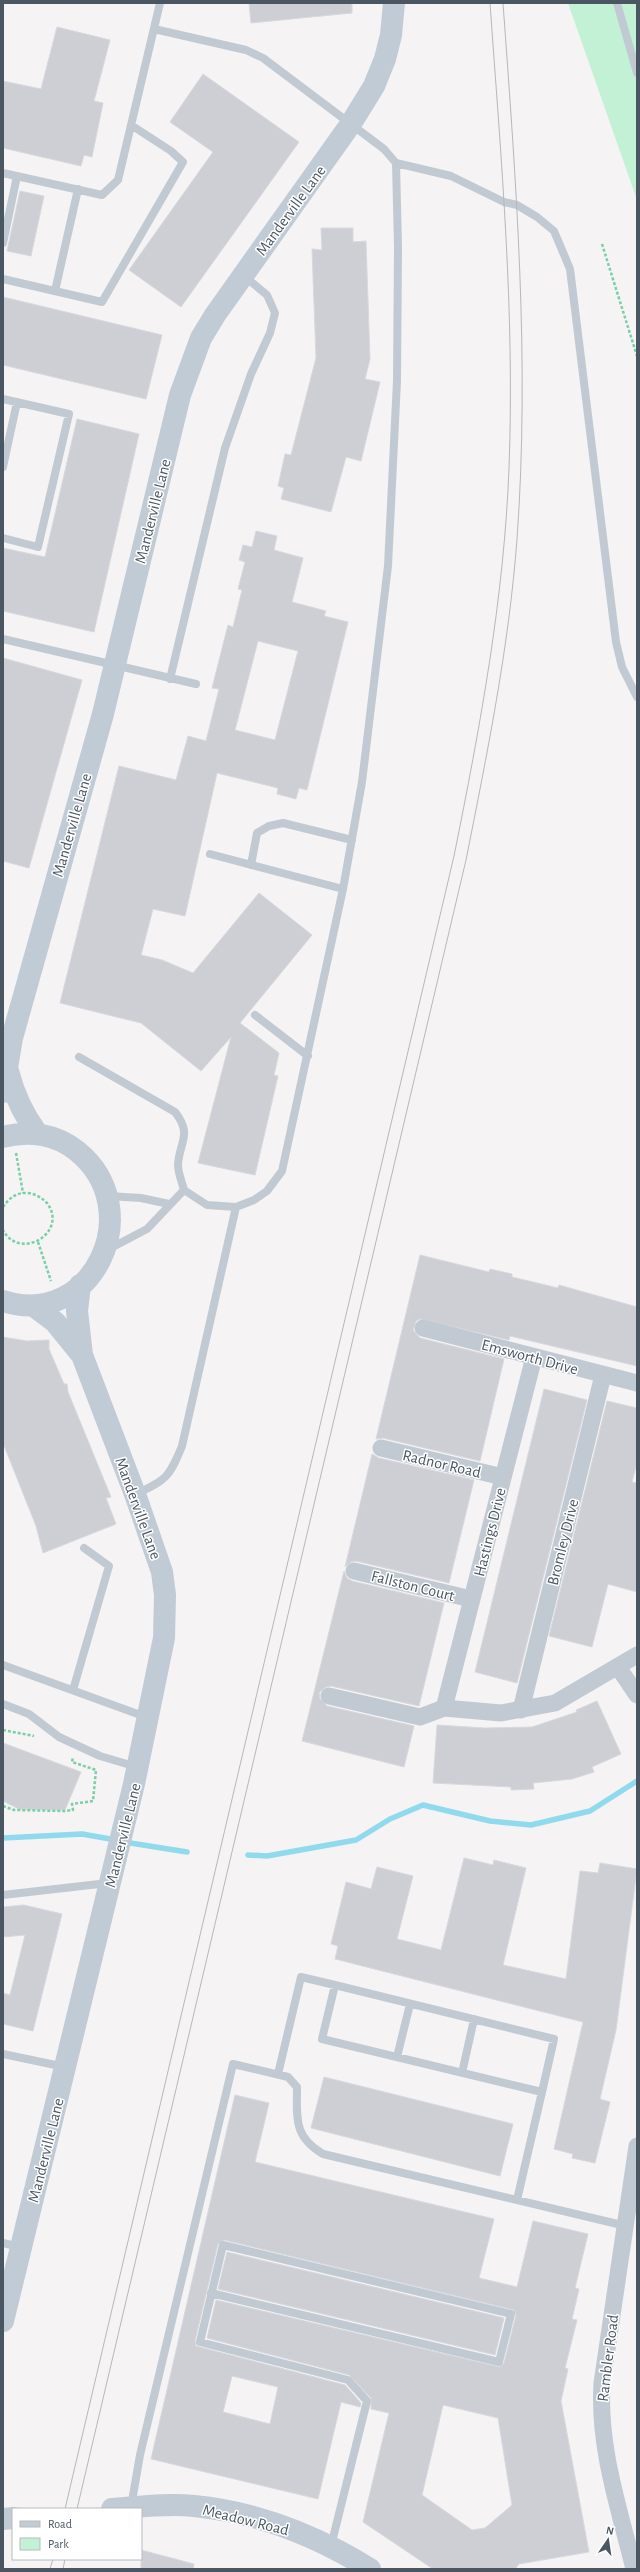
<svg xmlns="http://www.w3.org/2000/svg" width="640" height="2572" viewBox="0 0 640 2572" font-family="'Alegreya Sans',sans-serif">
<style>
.green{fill:#c3f1d5}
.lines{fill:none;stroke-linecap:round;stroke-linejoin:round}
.stream{stroke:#90daee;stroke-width:5.5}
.building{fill:#cdcfd5;stroke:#d7d9de;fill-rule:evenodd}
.path{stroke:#7ad0a6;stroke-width:2.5;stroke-dasharray:3 2;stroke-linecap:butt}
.lane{stroke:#c1cad2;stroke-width:8}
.street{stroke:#c1cad2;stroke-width:17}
.secondary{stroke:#c1cbd6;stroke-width:22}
.tram{stroke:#b5b8bd;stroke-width:1}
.labels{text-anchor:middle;stroke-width:3;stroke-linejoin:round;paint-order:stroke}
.street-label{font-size:16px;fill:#4a5661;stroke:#fff}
</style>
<rect width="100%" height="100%" fill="#f5f3f3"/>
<!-- green -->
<path class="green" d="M568 3H637V200Z"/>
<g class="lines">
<!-- stream -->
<path class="stream" d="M3 1838 82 1834 116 1840
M124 1842 187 1852
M248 1855 267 1856 356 1840 390 1819 423 1805 490 1821 531 1825 590 1811 637 1781"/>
</g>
<!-- building -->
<path class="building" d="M249 3H352V13L251 23Z
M57 27 110 40 94 101 103 103 92 157 84 155 81 166 3 148V81L41 89Z
M203 74 299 142 181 307 129 270 213 152 170 122Z
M20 191 44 196 31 256 7 251Z
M321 228H353V242L366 241 370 359 365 379 380 382 361 461 346 457 331 512 281 499 284 488 278 486 285 454 291 455 316 358 312 249 322 250Z
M3 297 162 335 146 399 3 365Z
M77 419 139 434 94 632 3 611V548L45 557Z
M256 531 277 536 274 550 303 558 292 602 326 611 324 616 348 622 307 790 299 788 296 799 277 794 278 788 217 773 185 916 153 909 141 955 162 960 193 973 259 893 312 935 240 1023 279 1053 274 1075 278 1076 255 1175 198 1163 231 1037 201 1071 141 1023 60 1003 119 766 176 780 188 736 206 741 219 689 212 688 228 625 233 627 242 590 238 589 245 562 239 560 243 545 252 547ZM258 641 298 651 275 740 235 730Z
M3 658 82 680 29 868 3 861Z
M420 1255 489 1272 490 1269 512 1274V1277L558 1288 559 1285 637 1307V1366L510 1336 509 1340 420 1319 416 1321 413 1330 420 1338 504 1359 480 1461 383 1438 376 1439Z
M3 1337 27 1341 49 1340V1349L64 1384H67L68 1392 111 1497 106 1498 116 1524 43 1553 36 1526 3 1443Z
M544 1389 587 1400 517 1683 475 1672Z
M607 1401 637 1408V1463L632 1482 637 1483V1592L608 1584 592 1647 549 1636Z
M372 1454 379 1458 474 1480 449 1583 356 1561 351 1562 345 1567Z
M344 1571 347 1578 352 1581 444 1603 419 1706 331 1686 326 1687 319 1693 320 1699 327 1706 414 1726 404 1767 302 1741Z
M597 1701 621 1754 592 1767 594 1772 572 1779 533 1783 534 1789 511 1790V1787L433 1783 437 1725 485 1728 532 1727 577 1712 576 1710Z
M3 1743 81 1772 65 1810 19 1809 3 1801Z
M464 1858 493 1865 494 1860 526 1868 503 1965 566 1979 580 1871 598 1873 600 1863 637 1869 616 2030 600 2099 610 2102 595 2163 572 2158 573 2154 554 2149 583 2022 335 1959 338 1946 331 1944 346 1882 371 1889 377 1867 413 1876 397 1939 441 1950Z
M24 1905 62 1914 33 2031 3 2024V1993L10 1995 25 1935 3 1937V1907Z
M324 2077 513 2124 500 2176 311 2128Z
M235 2095 269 2103 255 2162 494 2219 479 2278 517 2287 533 2221 588 2234 575 2288 579 2289 572 2319 577 2320 565 2368 568 2369 561 2401 589 2552 519 2564 515 2569H433L363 2522 389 2413 371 2409V2398L349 2375 207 2338 216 2300 500 2367 504 2363 516 2315 514 2310 224 2240 218 2244 195 2341 196 2346 345 2385 361 2403 360 2407 341 2402 318 2499 151 2459ZM232 2376 278 2387 270 2424 223 2412ZM443 2405 498 2418 512 2505 485 2528 472 2530 422 2495Z
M227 2252 504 2318 495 2355 218 2289Z
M141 2550 194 2564 193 2569H141Z"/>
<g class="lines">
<!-- path -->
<path class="path" d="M602 244 637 356
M16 1153 23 1193
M3 1207C9 1198 17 1192 28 1193 36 1194 42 1198 47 1203 69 1232 20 1262 3 1230
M38 1242 51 1281
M3 1730 34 1736
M3 1806 14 1810 65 1811 73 1810 72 1804 93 1801 96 1770 72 1762 73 1757"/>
<!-- lane -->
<path class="lane" d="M617 3 637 73
M396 163 451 176 504 202 517 205 537 217 554 231 570 269 616 642 622 667 637 697
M3 173 102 195 118 180 160 3
M3 243 17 176
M3 279 102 302 183 162 171 151 131 125
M55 291 78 189
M3 399 69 414 38 547 3 538
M3 467 17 402
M3 639 196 684
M170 679 225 448 251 374 270 333 275 313 267 295 244 276
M210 854 343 889
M251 865 257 833 269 826 283 823 352 840
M255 1015 308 1056
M79 1057 175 1112C193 1135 179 1142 178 1165 178 1173 182 1182 184 1190L207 1205 236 1207 254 1200 267 1191 282 1171 343 889 362 782 388 566 397 381 398 247 396 163 384 149 263 58 246 50 154 29
M108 1196 141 1198 169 1204
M107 1250 147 1229 184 1190
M136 1494C166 1480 169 1478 182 1446L236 1207
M3 1665 146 1717
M73 1690 109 1566 84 1548
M3 1704 29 1714 59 1737 100 1756 137 1767
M3 1895 108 1883
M3 2054 65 2067
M397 2057 410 2004
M462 2073 474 2019
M278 2074 301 1977 335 1985 554 2039 542 2092 322 2039 335 1985
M517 2200 542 2092
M3 2243 20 2247
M211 2293 499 2362 511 2314 223 2245 200 2342 348 2380 367 2401 331 2546
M131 2507 140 2455 233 2064 288 2077 297 2087C297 2118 293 2136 323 2154L626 2226"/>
<!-- street -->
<path class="street" d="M423 1328 637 1383
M381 1448 503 1477
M354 1571 471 1599
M618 1667 637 1695
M329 1696 420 1717 444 1708 501 1713 555 1703 637 1655
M444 1708 534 1357
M521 1710 603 1375
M634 2569C619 2508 598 2447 602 2383L637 2146"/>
<!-- secondary -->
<path class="secondary" d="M8 1071C14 1095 22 1113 37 1133
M3 1092 12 1038 103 714 180 395 201 338 215 315 350 125 374 86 385 59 391 35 394 3
M3 1137C29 1130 56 1134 77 1151 149 1209 93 1330 3 1301
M35 1307 55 1322 81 1354
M3 2321 134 1784 164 1638 165 1595 162 1572 135 1494 82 1355 77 1311 80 1285
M112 2509C139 2507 167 2503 194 2506 256 2512 317 2536 370 2569
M3 2519 13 2518"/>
<!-- tram -->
<path class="tram" d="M65 2509 454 856C480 727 504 599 509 468 515 312 501 158 490 3
M77 2509 466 860C487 754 509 647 517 539 530 360 516 182 503 3
M50 2569 53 2559
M63 2569 65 2559"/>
</g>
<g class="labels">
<!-- street labels -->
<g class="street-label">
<text transform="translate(290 210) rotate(-54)" y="6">Manderville Lane</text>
<text transform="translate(152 511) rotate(-76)" y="6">Manderville Lane</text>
<text transform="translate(71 825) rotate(-74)" y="6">Manderville Lane</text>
<text transform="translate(530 1356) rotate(15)" y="6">Emsworth Drive</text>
<text transform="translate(442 1463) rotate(13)" y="6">Radnor Road</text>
<text transform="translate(139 1508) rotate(70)" y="6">Manderville Lane</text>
<text transform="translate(489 1532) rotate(-76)" y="6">Hastings Drive</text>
<text transform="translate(562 1542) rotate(-76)" y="6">Bromley Drive</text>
<text transform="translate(413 1585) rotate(14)" y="6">Fallston Court</text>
<text transform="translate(122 1835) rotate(-76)" y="6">Manderville Lane</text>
<text transform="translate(45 2150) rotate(-76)" y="6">Manderville Lane</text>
<text transform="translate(607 2358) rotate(-83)" y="6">Rambler Road</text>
<text transform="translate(246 2519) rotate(14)" y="6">Meadow Road</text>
</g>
</g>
<!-- border -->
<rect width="640" height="2572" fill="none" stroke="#4a5661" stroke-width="8"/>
<!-- legend -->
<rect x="12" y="2508" width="130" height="52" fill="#ffffff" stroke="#b7bbc0"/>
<rect x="20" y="2521" width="20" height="6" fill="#c1cbd6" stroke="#b7bbc0"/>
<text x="48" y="2528" font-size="12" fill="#4a5661">Road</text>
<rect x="20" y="2538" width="20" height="12" fill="#c3f1d5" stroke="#b7bbc0"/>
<text x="48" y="2548" font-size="12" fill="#4a5661">Park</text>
<!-- north arrow -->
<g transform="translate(608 2540) rotate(13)" stroke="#ffffff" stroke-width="3" paint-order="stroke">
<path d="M0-3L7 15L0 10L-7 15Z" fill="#4a5661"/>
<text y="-6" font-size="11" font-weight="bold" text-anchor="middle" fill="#4a5661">N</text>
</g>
</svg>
